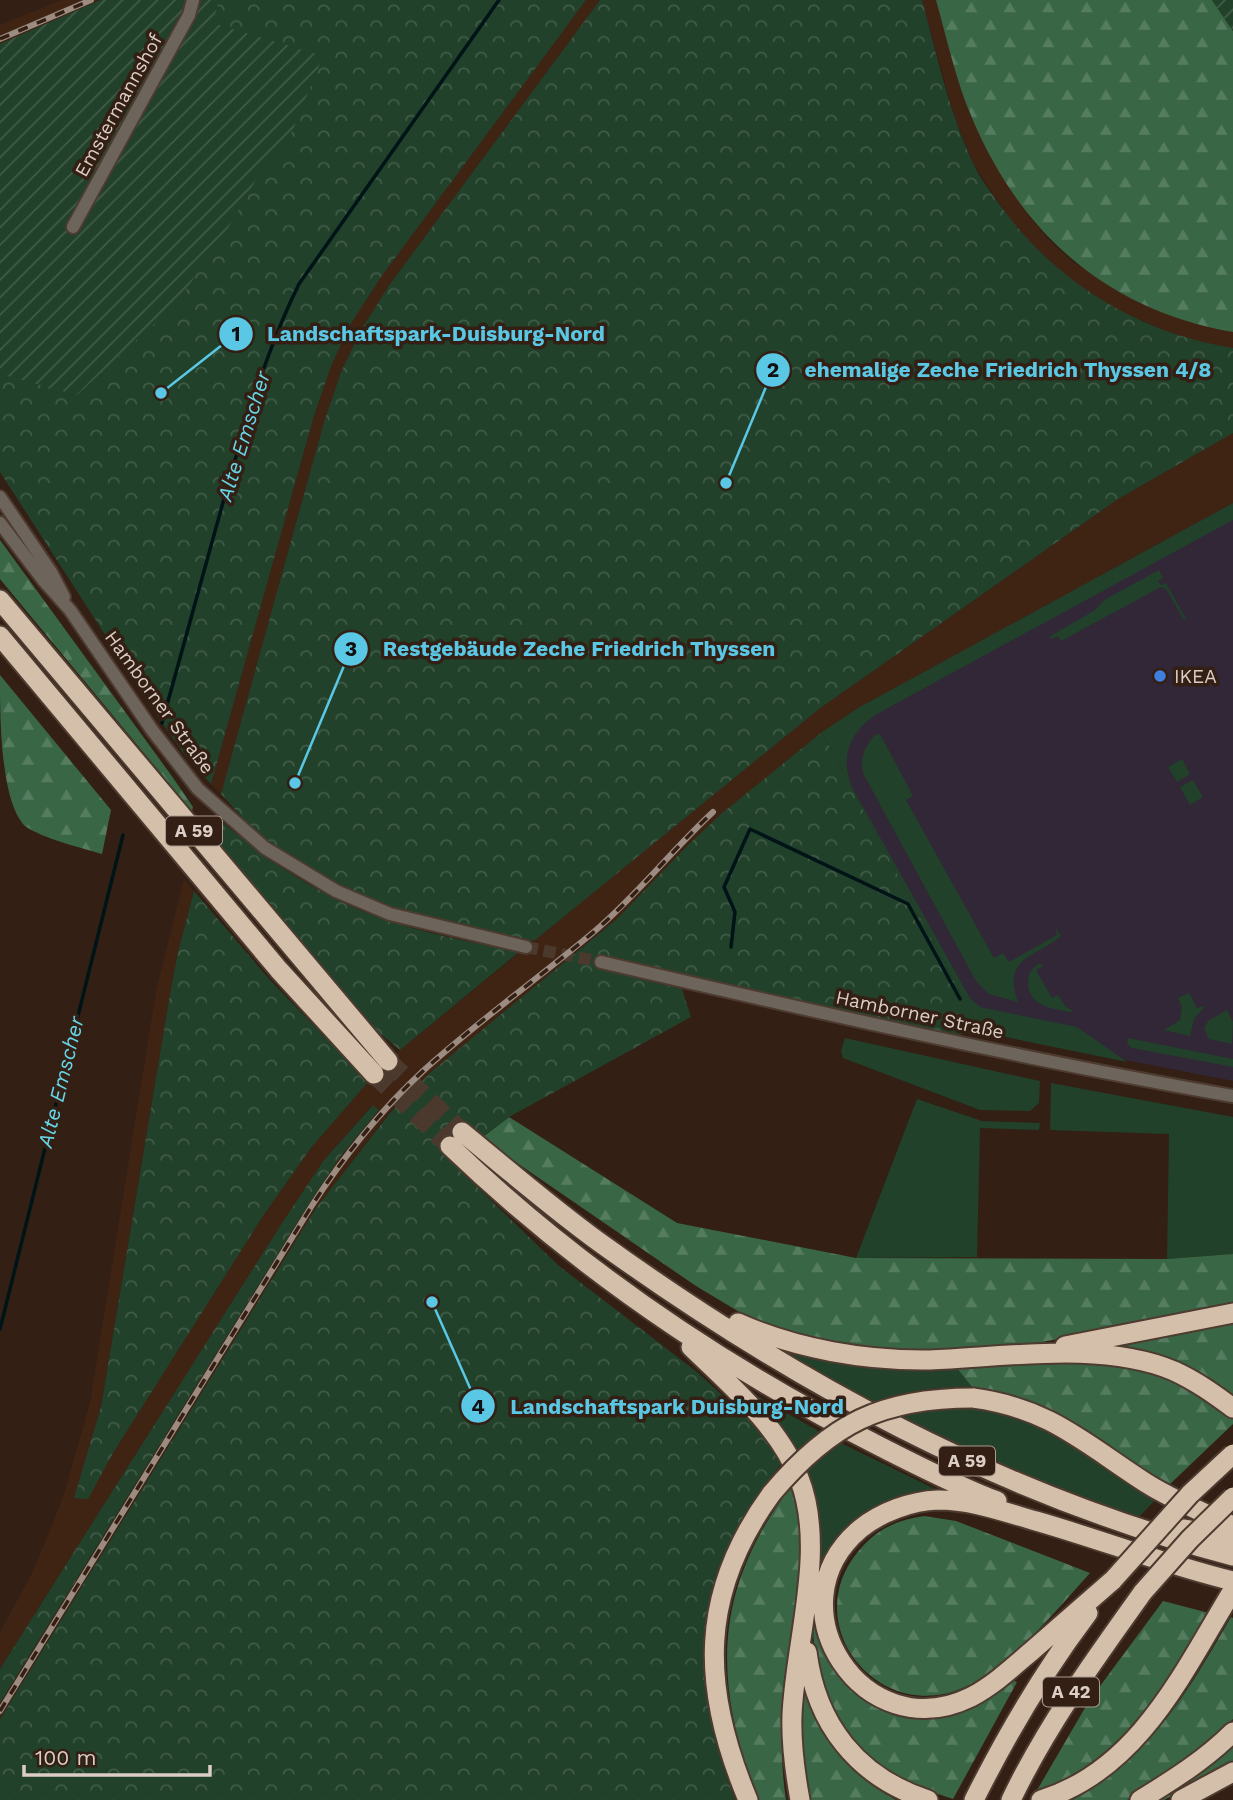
<svg xmlns="http://www.w3.org/2000/svg" width="1233" height="1800" viewBox="0 0 1233 1800" font-family="'Work Sans',sans-serif">
<style>
.commercial{fill:#312736}
.built{fill:#3f2414}
.grass{fill:#21412a}
.forest{fill:url(#forest-firs)}
.park{fill:url(#park-crowns)}
.garden{fill:url(#garden-furrows)}
.lines{fill:none;stroke-linecap:round;stroke-linejoin:round}
.stream{stroke:#001418;stroke-width:3.5}
.minor-tunnel{stroke:#4c392e;stroke-width:12;stroke-dasharray:12 6;stroke-linecap:butt}
.highway-tunnel{stroke:#4c392e;stroke-width:19;stroke-dasharray:19 10;stroke-linecap:butt}
.minor-casing{stroke:#4e3b30;stroke-width:16}
.highway-casing{stroke:#4e3b30;stroke-width:23}
.minor{stroke:#6d655c;stroke-width:12}
.highway{stroke:#d4c0aa;stroke-width:19}
.rail-casing{stroke:#9b8b81;stroke-width:6}
.rail{stroke:#331f13;stroke-width:3.5;stroke-dasharray:10;stroke-linecap:butt}
.highway-bridge-casing{stroke:#4e3b30;stroke-width:23;stroke-linecap:butt}
.highway-bridge{stroke:#d4c0aa;stroke-width:19}
.shop-dot{fill:#3f7fe0;stroke:#331f13;stroke-width:2.5}
.labels{text-anchor:middle;stroke-width:7;stroke-linejoin:round;paint-order:stroke}
.shield{fill:#331f13;stroke:#a99a90;stroke-width:2}
.shield-label{font-size:18px;font-weight:bold;fill:#dccec6}
.street-label{font-size:19px;fill:#dccec6;stroke:#331f13}
.poi-label{font-size:19px;fill:#dccec6;stroke:#331f13;text-anchor:start}
.water-label{font-size:21px;font-style:italic;fill:#65d5e7;stroke:#331f13}
.leader{fill:none;stroke:#5ac8e5;stroke-width:2.5}
.callout-dot{fill:#5ac8e5;stroke:#331f13;stroke-width:2.5}
.mark-label{font-size:21px;text-anchor:middle;font-weight:bold;fill:#111}
.callout-label{font-size:21px;text-anchor:middle;font-weight:bold;fill:#5ac8e5;stroke:#331f13;stroke-width:7;stroke-linejoin:round;paint-order:stroke}
</style>
<defs>
<pattern id="forest-firs" width="22" height="20" patternUnits="userSpaceOnUse" patternTransform="scale(1.75)"><rect width="22" height="20" fill="#396746"/><path d="M5 1l3.5 6h-7zM16 11l3.5 6h-7z" fill="#557c5f"/></pattern>
<pattern id="park-crowns" width="20" height="18" patternUnits="userSpaceOnUse" patternTransform="scale(1.75)"><rect width="20" height="18" fill="#21412a"/><path d="M2 6a3 3 0 1 1 6 0M12 15a3 3 0 1 1 6 0" fill="none" stroke="#415b47"/></pattern>
<pattern id="garden-furrows" width="10" height="10" patternUnits="userSpaceOnUse" patternTransform="scale(1.75)"><rect width="10" height="10" fill="#21412a"/><path d="M-1 1l2-2M0 10L10 0M9 11l2-2" fill="none" stroke="#415b47"/></pattern>
</defs>
<rect width="100%" height="100%" fill="#331f13"/>
<!-- commercial -->
<path class="commercial" d="M1233 503V1081L981 1032 822 732 858 708Z"/>
<!-- built -->
<path class="built" d="M62 0H101L0 44V25Z
M586 0H600L390 284 361 331 341 372 324 422 221 794 211 784 313 419 331 366 350 325 381 277Z
M922 0H936L970 115 1029 216 1050 241 1074 263 1218 329 1233 332V348L1208 344 1175 335 1113 308 1064 275 1037 250 1013 224 974 165 955 119Z
M1233 433V503L858 708 822 732 721 814 687 846 618 918 432 1071 390 1112 316 1208 0 1719V1703L308 1205 340 1157 379 1110 372 1105 324 1160 280 1226 0 1669V1632L30 1577 49 1533 64 1494 90 1403 156 991 184 879 194 891 178 952 170 994 101 1407 75 1498H88L113 1453 263 1216 310 1149 368 1082 400 1050 819 709 1118 499Z"/>
<!-- grass -->
<path class="grass" d="M1233 503V520L875 715C849 734 839 758 853 789L970 998 980 1007 1077 1027 1127 1062 981 1032 822 732 858 708Z
M1159 570 1163 578 1158 581 1161 585 1166 583 1186 619 1184 620 1166 589 1161 587 1061 641 1058 636 1051 639 1049 637 1095 610 1104 600Z
M880 734 913 796 906 800 994 958 1003 953 1009 962 1057 935 1055 927 1061 936C1037 957 1001 957 1018 1002L989 994 976 981 864 775C859 760 864 747 875 735Z
M1182 759 1190 774 1177 782 1168 767Z
M1193 780 1203 797 1190 805 1180 787Z
M1040 963 1043 966 1036 970 1052 998 1058 995 1065 1006 1072 1010V1012C1053 1009 1028 1007 1028 982 1028 973 1032 968 1040 963Z
M1189 993 1197 1008 1205 1006 1194 1019 1190 1036 1164 1030 1180 1020 1182 1007 1178 998Z
M1227 1010 1233 1022 1232 1044 1209 1039 1204 1029 1208 1021Z
M845 1038 1040 1081 1039 1103 1030 1111 980 1110 843 1058 841 1051Z
M1128 1038 1233 1059V1067L1132 1048 1127 1043Z
M1051 1083 1233 1117V1254L1167 1259 1169 1134 1050 1130Z
M917 1099 982 1121 1040 1123 1039 1130 980 1128 977 1257 856 1258Z
M789 1347 956 1367 972 1387C938 1387 906 1390 873 1402L784 1352Z
M754 1394 820 1432 795 1452 752 1398Z
M969 1406 1031 1419 1158 1497 1140 1516 1121 1513 1000 1467 899 1416 913 1412Z
M841 1443 935 1489 932 1494C915 1500 862 1516 851 1526 832 1542 824 1565 816 1587 821 1546 819 1511 806 1471Z"/>
<!-- forest -->
<path class="forest" d="M936 0H1212L1233 31V332C1107 310 1021 234 972 118 956 81 947 39 936 0Z
M0 540 171 775 193 807 192 811 0 579Z
M0 675 111 810 102 854C79 847 44 839 25 826 0 801 0 715 0 675Z
M509 1117 677 1223 856 1258 1167 1259 1233 1254V1306L1142 1325 1005 1348 896 1355 792 1334 746 1316 696 1286 501 1152 483 1137Z
M1233 1320V1396L1212 1379 1176 1362 1104 1347Z
M1085 1362C1145 1370 1185 1378 1233 1418V1424L1168 1486C1137 1468 1110 1443 1079 1425 1045 1405 1011 1393 972 1387L956 1367Z
M792 1485C812 1546 791 1620 785 1682 781 1721 780 1761 786 1800H757C713 1679 712 1591 792 1485Z
M924 1516 956 1521 1090 1573C1055 1611 1013 1665 965 1687 880 1726 798 1626 857 1553 875 1530 896 1520 924 1516Z
M1163 1601 1209 1613C1171 1674 1144 1734 1080 1774 1067 1782 1050 1787 1036 1792L1089 1701Z
M813 1615C816 1629 819 1644 826 1656 852 1709 915 1730 969 1709 985 1703 1000 1691 1014 1681L1017 1682 953 1799C855 1767 812 1721 813 1615Z
M1231 1617 1233 1618V1719L1212 1740 1127 1800H1072C1149 1760 1189 1690 1231 1617Z
M803 1694H806C822 1741 851 1776 896 1800H807L803 1775Z
M1233 1745V1763L1164 1800H1158L1225 1753Z"/>
<!-- park -->
<path class="park" d="M101 0H586L381 277 350 325 331 366 313 419 211 784 184 754 162 723 0 472V44Z
M600 0H922C937 55 949 112 973 163 979 177 990 191 999 204 1055 282 1138 333 1233 348V433L1118 499 819 709 534 941 400 911 352 892 308 868 258 835 221 794 324 422 341 372 361 330 390 284Z
M822 732 981 1032 954 1035 773 996 607 956 595 968 682 989 691 1017 509 1117 483 1137 470 1126 443 1154 559 1266 697 1372 744 1415 765 1437 781 1464C692 1573 685 1672 735 1800H0V1719L316 1208 390 1113 432 1071 618 918 687 846 721 814Z
M215 816C264 858 316 895 378 917 424 934 472 942 519 952L400 1050 372 1027 210 832Z
M194 891 270 980 368 1082 310 1149 263 1216 113 1453 88 1499 74 1498 101 1407 170 994 178 952Z
M373 1105 379 1110 340 1157 308 1205 0 1703V1669L280 1226 324 1160Z"/>
<!-- garden -->
<path class="garden" d="M101 0H219L213 23 323 56 292 132 257 178 224 235 166 318 155 323 77 395 0 374V44Z
M1212 0H1233V31Z"/>
<g class="lines">
<!-- stream -->
<path class="stream" d="M162 723C182 651 202 579 222 506 243 431 264 355 299 284L499 0
M731 947 735 912 724 887 750 829 908 904 960 999
M0 1329 123 835"/>
<!-- minor-tunnel -->
<path class="minor-tunnel" d="M526 947 601 962"/>
<!-- highway-tunnel -->
<path class="highway-tunnel" d="M388 1061 462 1132
M374 1074 450 1146"/>
<!-- minor casing -->
<g class="minor-casing">
<path id="minor" d="M73 227 189 15 193 0
M0 497 51 572 64 597
M0 523 44 581 70 610 152 730 198 789 265 848 336 891 390 914 526 947
M601 962C811 1011 1021 1059 1233 1096"/>
</g>
<!-- highway casing -->
<g class="highway-casing">
<path id="highway" d="M0 600 388 1061
M0 636 279 970 374 1074
M462 1132C507 1169 552 1208 599 1242 792 1381 1002 1496 1233 1556
M450 1146C576 1267 725 1368 881 1447 919 1466 957 1486 997 1501
M738 1323C796 1349 866 1361 930 1360 1006 1357 1103 1341 1174 1371 1196 1381 1214 1394 1233 1408
M1065 1346 1233 1313
M691 1347C730 1385 779 1426 799 1478 827 1548 795 1642 792 1715 791 1743 795 1773 800 1800
M973 1398C1049 1408 1084 1443 1146 1483 1173 1500 1204 1513 1233 1526
M1183 1529 1233 1537
M1113 1580C1087 1603 1060 1626 1034 1649 1014 1666 994 1685 971 1697 864 1750 769 1606 860 1529 881 1512 911 1501 938 1500 972 1500 1004 1512 1036 1521 1102 1540 1167 1565 1233 1581
M807 1652C816 1724 857 1777 928 1800
M748 1800C701 1688 698 1594 772 1493
M974 1800C1007 1734 1044 1671 1088 1613
M1011 1800C1047 1725 1095 1659 1143 1592
M1041 1800C1139 1770 1183 1672 1233 1590
M1140 1800C1173 1780 1206 1759 1233 1732
M1181 1800 1233 1772"/>
</g>
<!-- minor -->
<use href="#minor" class="minor"/>
<!-- highway -->
<use href="#highway" class="highway"/>
<!-- rail casing -->
<g class="rail-casing">
<path id="rail" d="M0 39 91 0
M0 1711 311 1207C343 1157 380 1111 423 1071 478 1021 539 978 596 930 638 894 672 850 713 812"/>
</g>
<!-- rail -->
<use href="#rail" class="rail"/>
<!-- highway-bridge casing -->
<g class="highway-bridge-casing">
<path id="highway-bridge" d="M772 1493C831 1423 882 1398 973 1398
M1113 1580 1190 1494 1233 1454
M1143 1592 1190 1539 1233 1497"/>
</g>
<!-- highway-bridge -->
<use href="#highway-bridge" class="highway-bridge"/>
</g>
<!-- markers -->
<circle class="shop-dot" cx="1160" cy="676" r="7"/>
<g class="labels">
<!-- shield labels -->
<g class="shield">
<rect x="166" y="816.5" width="56" height="29" rx="5"/>
<rect x="939" y="1446.5" width="56" height="29" rx="5"/>
<rect x="1043" y="1677.5" width="56" height="29" rx="5"/>
</g>
<g class="shield-label">
<text x="194" y="837">A 59</text>
<text x="967" y="1467">A 59</text>
<text x="1071" y="1698">A 42</text>
</g>
<!-- street labels -->
<g class="street-label">
<text transform="translate(118 105) rotate(-61)" y="7">Emstermannshof</text>
<text transform="translate(160 702) rotate(54)" y="7">Hamborner Straße</text>
<text transform="translate(920 1014) rotate(12)" y="7">Hamborner Straße</text>
</g>
<!-- poi labels -->
<g class="poi-label">
<text x="1174" y="683">IKEA</text>
</g>
<!-- water labels -->
<g class="water-label">
<text transform="translate(244 436) rotate(-73)" y="7">Alte Emscher</text>
<text transform="translate(61 1082) rotate(-76)" y="7">Alte Emscher</text>
</g>
</g>
<!-- callouts -->
<path class="leader" d="M161 393L236 334M726 483L773 370M295 783L351 649M432 1302L478 1406"/>
<g class="callout-dot">
<circle cx="161" cy="393" r="7"/>
<circle cx="726" cy="483" r="7"/>
<circle cx="295" cy="783" r="7"/>
<circle cx="432" cy="1302" r="7"/>
<circle cx="236" cy="334" r="18"/>
<circle cx="773" cy="370" r="18"/>
<circle cx="351" cy="649" r="18"/>
<circle cx="478" cy="1406" r="18"/>
</g>
<g class="mark-label">
<text x="236" y="341">1</text>
<text x="773" y="377">2</text>
<text x="351" y="656">3</text>
<text x="478" y="1414">4</text>
</g>
<g class="callout-label">
<text x="436" y="341">Landschaftspark-Duisburg-Nord</text>
<text x="1008" y="377">ehemalige Zeche Friedrich Thyssen 4/8</text>
<text x="579" y="656">Restgebäude Zeche Friedrich Thyssen</text>
<text x="677" y="1414">Landschaftspark Duisburg-Nord</text>
</g>
<!-- scale -->
<path d="M24 1765v10h186v-10" fill="none" stroke="#dccec6" stroke-width="3.5"/>
<text x="35" y="1765" font-size="21" fill="#dccec6" stroke="#331f13" stroke-width="5" paint-order="stroke">100 m</text>
</svg>
